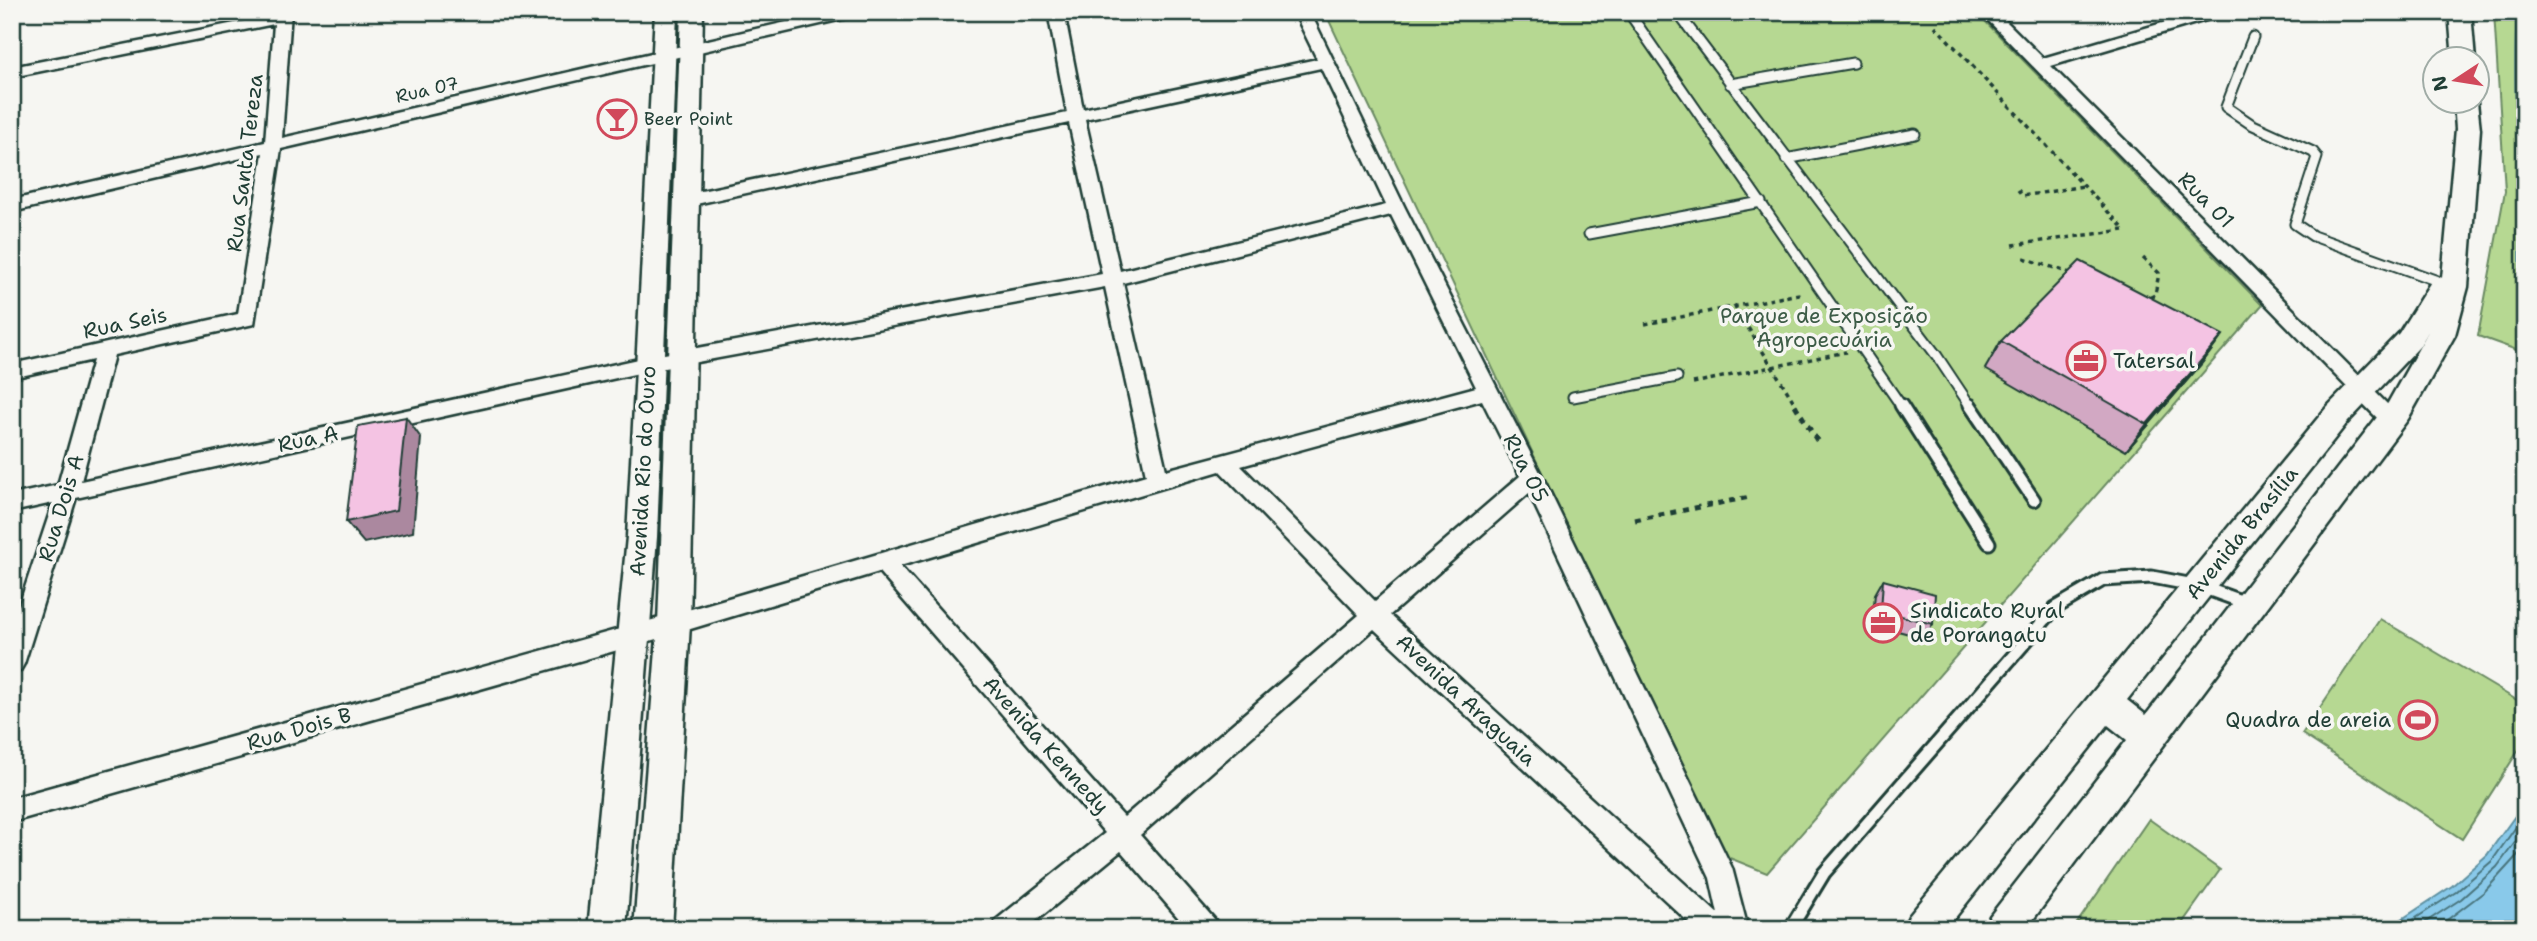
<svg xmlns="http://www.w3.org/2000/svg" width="2537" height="941" viewBox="0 0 2537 941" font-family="'Shantell Sans',sans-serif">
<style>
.green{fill:#b6d892;stroke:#6a8a63;stroke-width:2}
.water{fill:#89c9ea;stroke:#5f91a1;stroke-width:2}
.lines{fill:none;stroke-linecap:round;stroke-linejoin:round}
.shore{stroke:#49757d;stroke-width:2}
.lane-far1-casing{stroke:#1f3d34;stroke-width:13}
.lane-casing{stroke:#1f3d34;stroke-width:17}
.street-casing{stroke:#1f3d34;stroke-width:5}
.secondary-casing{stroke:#1f3d34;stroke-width:5}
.path-far1{stroke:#1f3d34;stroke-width:3.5;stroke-dasharray:4.5 4.5;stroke-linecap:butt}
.path{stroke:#1f3d34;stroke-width:5;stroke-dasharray:6 6;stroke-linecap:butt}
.lane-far1{stroke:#f6f6f2;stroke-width:9}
.lane{stroke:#f6f6f2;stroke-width:11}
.street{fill:#f6f6f2;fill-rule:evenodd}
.secondary{fill:#f6f6f2;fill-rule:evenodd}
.wall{fill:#d2a8c3;stroke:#1f3d34;stroke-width:2}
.shaded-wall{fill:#ab889f;stroke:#1f3d34;stroke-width:2}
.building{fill:#f4c3e3;stroke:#1f3d34;stroke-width:2}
.labels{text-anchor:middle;stroke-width:7;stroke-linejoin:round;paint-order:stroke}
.far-street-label{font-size:18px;fill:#1f3d34;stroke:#f6f6f2}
.far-poi-label{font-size:18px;fill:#1f3d34;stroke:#f6f6f2;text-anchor:start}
.street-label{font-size:21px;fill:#1f3d34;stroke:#f6f6f2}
.park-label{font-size:21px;fill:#3d5c47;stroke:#f6f6f2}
.poi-label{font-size:21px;fill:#1f3d34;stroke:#f6f6f2;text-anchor:start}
</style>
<rect width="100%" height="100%" fill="#f6f6f2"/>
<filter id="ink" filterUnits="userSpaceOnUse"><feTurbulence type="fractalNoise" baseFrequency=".0143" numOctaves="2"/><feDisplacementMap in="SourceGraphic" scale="14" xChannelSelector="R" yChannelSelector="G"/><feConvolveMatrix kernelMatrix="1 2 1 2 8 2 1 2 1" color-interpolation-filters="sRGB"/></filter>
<g filter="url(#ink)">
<!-- green -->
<path class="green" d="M1325 12H1976L2262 305 1767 873 1722 855Z
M2494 12H2525V353L2478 336 2505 191Z
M2380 619 2525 705V740L2462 839 2302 734Z
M2149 819 2220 870 2178 929H2073Z"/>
<!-- water -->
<path class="water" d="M2517 12H2525V346C2515 314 2521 283 2520 250 2520 170 2512 92 2517 12Z
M2525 802V929H2387L2452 886 2487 855Z"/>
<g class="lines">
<!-- shore -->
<path class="shore" d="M2524 12 2521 64 2525 175
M2399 929 2456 892 2492 861 2525 814
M2415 929 2461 899 2497 867 2525 829
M2435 929 2484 892 2525 847"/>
<!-- lane-far1 casing -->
<g class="lane-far1-casing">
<path id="lane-far1" d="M1677 12 1937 356 1971 407
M1632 17 1902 407
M2253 37 2226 107 2251 124 2313 152 2317 157 2295 224 2313 236 2446 284
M1730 84 1853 63
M1786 159 1915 134
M1589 234 1761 202
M1573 397 1677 377"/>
</g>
<!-- lane casing -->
<g class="lane-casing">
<path id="lane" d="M1901 405 1989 543
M1970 405 2034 500
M1790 929 1824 873 2055 608 2103 580 2152 577 2199 586 2246 603"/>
</g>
<!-- street casing -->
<g class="street-casing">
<path id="street" d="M275 12H291L282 138 830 12H859L851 17 281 149 254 324 114 355 81 481 648 357 1102 274 1069 123 687 206 678 200 687 194 1067 113 1048 12H1064L1083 109 1317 59 1294 12H1310L1405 208 1543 478 1732 868 1748 929H1696L1374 629 1140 835 1215 920 1219 929H1188L1121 851 1026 929H992L996 920 1105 833 879 572 674 634 12 822V798L674 614 1146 475 1105 287 648 371 76 498 24 664 20 671 12 674V627L53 503 12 512V495L58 485 93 360 12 378V364L238 314 263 153 12 212V200L265 142 274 24 12 77V67L275 15ZM1321 68 1386 205 1120 271 1085 119ZM1391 215 1476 387 1166 470 1123 283ZM1482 400 1520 476 1375 601 1241 466ZM1220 471 1359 615 1124 817 900 566ZM1529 493 1710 878 1718 914 1390 615Z
M1980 12H1997L2043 58 2200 12H2226L2223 15 2051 66 2398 415 2401 420 2398 425 2391 428 2384 425Z"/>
</g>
<!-- secondary casing -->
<g class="secondary-casing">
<path id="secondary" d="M655 12H677L657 537 626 929H588L627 537Z
M681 12H703L690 624 672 929H634L658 624Z
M2449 12H2471L2475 60H2453Z
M2454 102H2477L2480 129 2468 287 2455 335 2408 419 2026 929H1984L1990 916 2127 740 2108 725 1946 929H1903L1909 916 2327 407 2399 333 2432 280 2442 278 2456 129ZM2429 330 2388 403 2146 715 2127 700 2347 423 2419 347Z"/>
</g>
<!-- path-far1 -->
<path class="path-far1" d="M1935 26 2125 230
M2018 190 2023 196 2084 186
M2013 245 2124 230
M2024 258 2073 274
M2143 258 2159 273 2155 295 2145 300
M1734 305 1797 407
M1645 324 1804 293
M1693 383 1846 352"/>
<!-- path -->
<path class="path" d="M1795 405 1818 442
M1635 520 1750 497"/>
<!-- lane-far1 -->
<use href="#lane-far1" class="lane-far1"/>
<!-- lane -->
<use href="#lane" class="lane"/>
<!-- street -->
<use href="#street" class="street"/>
<!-- secondary -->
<use href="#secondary" class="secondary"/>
</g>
<!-- wall -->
<path class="wall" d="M2222 336 2202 363 2126 451 1985 369 2001 341Z
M1883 580 1933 624 1924 638 1872 624 1875 594Z"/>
<!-- shaded-wall -->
<path class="shaded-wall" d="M2223 335 2202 363 2126 451 2147 424Z
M406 417 421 438 413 532 364 543 346 522Z"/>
<!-- building -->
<path class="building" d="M2080 261 2223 335 2147 424 2001 341Z
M406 417 396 511 346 522 358 426Z
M1883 580 1935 594 1933 624 1881 611Z"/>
</g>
<!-- icons -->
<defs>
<g id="bar-ring" transform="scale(2.0125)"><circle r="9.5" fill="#f6f6f2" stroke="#d1495b" stroke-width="1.5"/><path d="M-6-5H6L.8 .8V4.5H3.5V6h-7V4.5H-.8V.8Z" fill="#d1495b"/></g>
<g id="office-ring" transform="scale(2.0125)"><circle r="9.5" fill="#f6f6f2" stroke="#d1495b" stroke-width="1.5"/><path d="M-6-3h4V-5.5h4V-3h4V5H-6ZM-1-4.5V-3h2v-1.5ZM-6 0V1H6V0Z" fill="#d1495b"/></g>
<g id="stadium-ring" transform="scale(2.0125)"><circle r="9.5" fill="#f6f6f2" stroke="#d1495b" stroke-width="1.5"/><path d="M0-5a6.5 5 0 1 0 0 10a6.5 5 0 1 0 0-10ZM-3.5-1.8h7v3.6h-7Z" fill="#d1495b"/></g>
</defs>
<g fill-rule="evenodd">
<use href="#bar-ring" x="617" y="119"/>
<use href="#office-ring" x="2086" y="361"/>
<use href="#office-ring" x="1883" y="623"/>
<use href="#stadium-ring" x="2418" y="720"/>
</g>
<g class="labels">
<!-- far-street labels -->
<g class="far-street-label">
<text transform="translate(427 90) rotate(-13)" y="6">Rua 07</text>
</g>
<!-- far-poi labels -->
<g class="far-poi-label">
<text x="644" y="125">Beer Point</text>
</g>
<!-- street labels -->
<g class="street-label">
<text transform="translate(245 163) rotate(-83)" y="7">Rua Santa Tereza</text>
<text transform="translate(2206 200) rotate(45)" y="7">Rua 01</text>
<text transform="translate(125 323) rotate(-12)" y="7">Rua Seis</text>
<text transform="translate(308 439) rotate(-12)" y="7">Rua A</text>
<text transform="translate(1526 468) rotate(63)" y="7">Rua 05</text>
<text transform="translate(643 471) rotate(-87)" y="7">Avenida Rio do Ouro</text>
<text transform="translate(61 508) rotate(-73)" y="7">Rua Dois A</text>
<text transform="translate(2242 533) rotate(-51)" y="7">Avenida Brasília</text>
<text transform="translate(1466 700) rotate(43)" y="7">Avenida Araguaia</text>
<text transform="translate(299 729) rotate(-16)" y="7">Rua Dois B</text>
<text transform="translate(1046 745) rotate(48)" y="7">Avenida Kennedy</text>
</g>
<!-- park labels -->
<g class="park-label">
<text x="1824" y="323">Parque de Exposição<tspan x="1824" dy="24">Agropecuária</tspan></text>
</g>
<!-- poi labels -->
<g class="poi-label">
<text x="2113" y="368">Tatersal</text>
<text x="1910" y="618">Sindicato Rural<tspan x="1910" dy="24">de Porangatu</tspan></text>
<text x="2391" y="727" text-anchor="end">Quadra de areia</text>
</g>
</g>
<!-- margin -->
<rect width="2537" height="941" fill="none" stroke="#f6f6f2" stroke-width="42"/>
<rect x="21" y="21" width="2495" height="899" fill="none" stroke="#1f3d34" stroke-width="2.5" filter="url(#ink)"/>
<!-- north arrow -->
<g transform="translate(2456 80) rotate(258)"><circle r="33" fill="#f6f6f2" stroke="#a0aca6" stroke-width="2"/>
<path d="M0-5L12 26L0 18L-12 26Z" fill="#d1495b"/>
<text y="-10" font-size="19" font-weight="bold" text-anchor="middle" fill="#1f3d34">N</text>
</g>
</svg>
